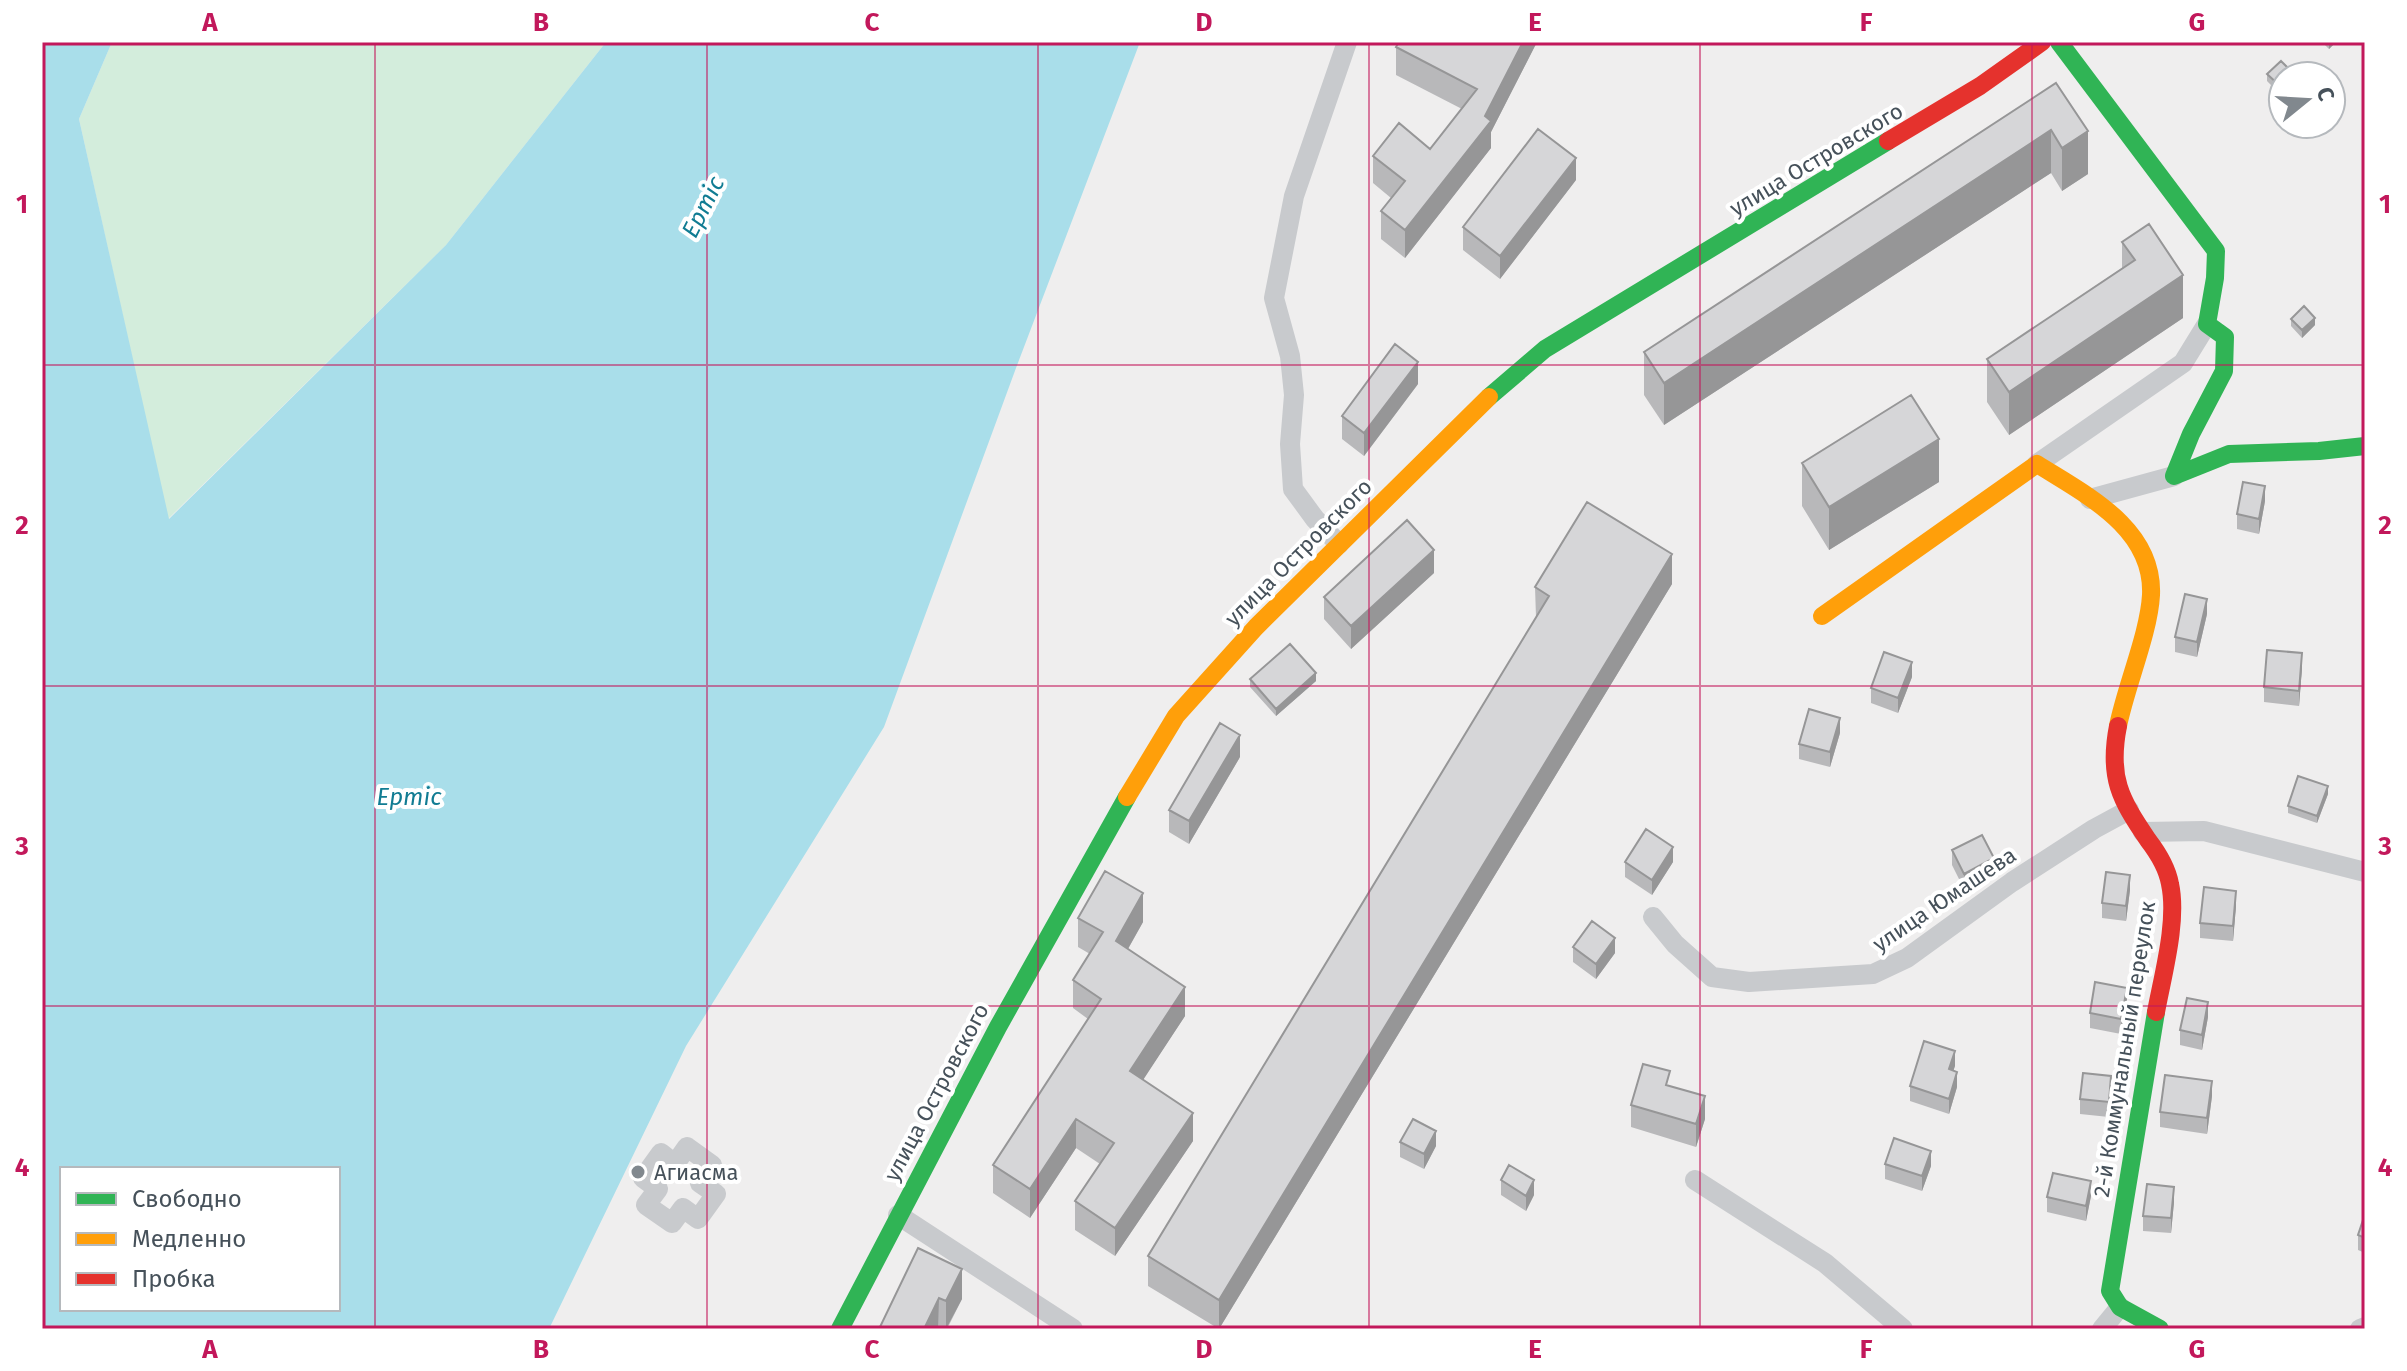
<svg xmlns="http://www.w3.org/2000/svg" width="2407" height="1371" viewBox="0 0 2407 1371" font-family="'Fira Sans',sans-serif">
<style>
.green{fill:#d3eddc}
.water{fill:#a9deea;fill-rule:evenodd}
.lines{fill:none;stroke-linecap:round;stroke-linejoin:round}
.street{stroke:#c8cacd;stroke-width:20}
.fast{stroke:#30b455;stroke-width:18}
.slow{stroke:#ff9f0a;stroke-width:18}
.jam{stroke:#e5322d;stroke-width:18}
.wall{fill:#b8b8ba}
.shaded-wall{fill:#969697}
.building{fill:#d6d6d8;stroke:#969697;stroke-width:2}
.grid{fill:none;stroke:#c2185b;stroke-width:2;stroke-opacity:0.55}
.poi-dot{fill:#81888e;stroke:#fff;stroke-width:3}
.labels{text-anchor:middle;stroke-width:8;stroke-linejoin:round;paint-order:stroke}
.street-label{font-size:22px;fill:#46515a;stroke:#fff}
.poi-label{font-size:22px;fill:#46515a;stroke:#fff;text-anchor:start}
.water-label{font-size:24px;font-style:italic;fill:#117c93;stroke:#fff}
.neatline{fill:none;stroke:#c2185b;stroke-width:3}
.grid-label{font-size:26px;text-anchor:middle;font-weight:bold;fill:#c2185b}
</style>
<rect width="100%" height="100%" fill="#efeeee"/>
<!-- green -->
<path class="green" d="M112 42H606L446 245 168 519 79 119Z"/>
<!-- water -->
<path class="water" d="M42 42H112L79 119 169 519 446 245 606 42H1140L1016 368 884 727 686 1046 549 1329H42ZM62 1169H338V1309H62Z"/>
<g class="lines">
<!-- street -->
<path class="street" d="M2037 464 2183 363 2207 324
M2090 499 2174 476
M1339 544 1315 519 1293 489 1290 444 1294 395 1290 356 1274 298 1294 196 1347 42
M2143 832 2204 831 2365 872
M1653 917 1675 944 1712 977 1749 982 1873 974 1907 958 2012 882 2094 829 2129 810
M687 1147 712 1165 700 1183 716 1194 698 1219 683 1208 672 1223 646 1205 658 1189 643 1178 661 1153 675 1164Z
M1695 1180 1825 1263 1903 1329
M898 1215 1073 1329
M2102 1329 2120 1307
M2360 1329 2365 1327"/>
<!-- fast -->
<path class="fast" d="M2059 42 2216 251 2215 278 2207 324 2225 337 2224 371 2191 434 2174 476 2229 454 2319 451 2365 446
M1489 397 1545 349 1888 141
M2156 1012 2110 1291 2120 1307 2160 1329
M840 1329 998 1027 1127 797"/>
<!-- slow -->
<path class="slow" d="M1822 616 2037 464C2086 495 2154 528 2151 595 2149 633 2126 686 2118 726
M1127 797 1176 716 1256 627 1489 397"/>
<!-- jam -->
<path class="jam" d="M1888 141 1980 86 2042 42
M2118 726C2108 777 2120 799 2148 840 2158 853 2167 867 2170 884 2178 921 2163 974 2156 1012"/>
</g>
<!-- wall -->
<path class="wall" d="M1399 42H1537L1491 132V148L1405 258 1381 239V211L1391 198 1373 183V156L1430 149 1462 109 1396 75V47Z
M2322 42H2336L2329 49Z
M2267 74 2292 76 2279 93 2267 81Z
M2056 83 2088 174 2062 191 2051 173 1664 425 1644 395V352Z
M1576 180 1500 279 1463 250V227Z
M2122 242 2183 318 2009 435 1987 402V359L2122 268Z
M2291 319 2315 325 2302 338 2291 326Z
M1418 384 1364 456 1342 439V416Z
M1802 463 1939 482 1829 550 1802 506Z
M2265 501 2259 534 2237 529V514Z
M1434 573 1351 649 1324 619V597Z
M1672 584 1219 1329 1148 1286V1256L1536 617 1535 587Z
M2207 614 2197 657 2175 652V637Z
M2302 668 2299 706 2264 702V687Z
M1912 677 1898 713 1871 703V688Z
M1250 679 1316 681 1276 716 1250 687Z
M1840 733 1830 767 1799 759V744Z
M1240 757 1189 844 1169 832V810Z
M2328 794 2317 823 2288 813V806Z
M1952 850 1994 874 1964 889 1952 865Z
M1625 862H1673L1652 895 1625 877Z
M2130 890 2126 921 2102 918V903Z
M2236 906 2233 941 2200 938V923Z
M1078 918 1143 922 1128 949 1185 1016 1143 1079 1193 1141 1115 1256 1075 1230V1201L1100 1164 1076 1148 1030 1218 993 1193V1165L1088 1019 1073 1008V980L1090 954 1078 947Z
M1573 947 1615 953 1596 979 1573 962Z
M2127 1003 2121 1034 2090 1028V1013Z
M2208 1017 2202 1050 2180 1045V1030Z
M1955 1066 1953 1070 1957 1087 1949 1114 1910 1101V1086Z
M2111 1091 2109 1117 2080 1114V1099Z
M2212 1096 2207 1134 2160 1127V1112Z
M1631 1105 1705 1119 1696 1147 1631 1127Z
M1400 1142 1436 1146 1424 1169 1400 1157Z
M1885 1164 1931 1166 1922 1191 1885 1179Z
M1501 1180 1534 1195 1526 1211 1501 1195Z
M2091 1196 2086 1221 2047 1212V1197Z
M2174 1202 2171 1233 2143 1231V1216Z
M2365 1214V1253L2358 1250V1235Z
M918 1248 962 1299 947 1329 939 1327 938 1329H879Z"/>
<!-- shaded-wall -->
<path class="shaded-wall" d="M1523 42H1537L1491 132V148L1405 258V230L1485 116Z
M2329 42H2336L2329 49Z
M2283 81V88L2279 93V85Z
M2051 130V173L1664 425V383Z
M2088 131V174L2062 191V148Z
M1576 158V180L1500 279V256Z
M2183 275V318L2009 435V392Z
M2315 318V325L2302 338V330Z
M1418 362V384L1364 456V433Z
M1939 439V482L1829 550V507Z
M2265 486V501L2259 534V519Z
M1434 550V573L1351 649V626Z
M1672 554V584L1219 1329V1300Z
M2207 599V614L2197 657V642Z
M2302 653V668L2299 706V691Z
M1912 662V677L1898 713V698Z
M1316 673V681L1276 716V709Z
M1840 718V733L1830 767V752Z
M1240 735V757L1189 844V821Z
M2328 786V794L2317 823V816Z
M1673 847V862L1652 895V880Z
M1994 858V874L1964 889V874Z
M2130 875V890L2126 921V906Z
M2236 891V906L2233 941V926Z
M1143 893V922L1116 970V941Z
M1615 938V953L1596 979V964Z
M1185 987V1016L1130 1100V1071Z
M2127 988V1003L2121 1034V1019Z
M2208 1002V1017L2202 1050V1035Z
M1955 1051V1066L1949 1084V1069Z
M1957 1072V1087L1949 1114V1099Z
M2111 1076V1091L2109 1117V1102Z
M2212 1081V1096L2207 1134V1118Z
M1705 1096V1119L1696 1147V1124Z
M1193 1113V1141L1115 1256V1228Z
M1076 1119V1148L1030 1218V1189Z
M1436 1131V1146L1424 1169V1154Z
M1931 1151V1166L1922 1191V1176Z
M1534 1180V1195L1526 1211V1196Z
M2091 1181V1196L2086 1221V1206Z
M2174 1187V1202L2171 1233V1218Z
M962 1269V1299L946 1329V1301Z
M939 1298 938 1329H924Z"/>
<!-- building -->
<path class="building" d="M1399 42H1523L1485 116 1491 121 1405 230 1381 211 1405 181 1373 156 1399 123 1430 149 1477 89 1396 47Z
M2281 61 2292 72 2288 76H2283V81L2279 85 2267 74Z
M2056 83 2088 131 2062 148 2051 130 1664 383 1644 352Z
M1538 129 1576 158 1500 256 1463 227Z
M2149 224 2183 275 2009 392 1987 359 2135 260 2122 242Z
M2304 306 2315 318 2302 330 2291 319Z
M1395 344 1418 362 1364 433 1342 416Z
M1911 395 1939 439 1829 507 1802 463Z
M2243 482 2265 486 2259 519 2237 514Z
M1587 502 1672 554 1219 1300 1148 1256 1549 596 1535 587Z
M1407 520 1434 550 1351 626 1324 597Z
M2185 594 2207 599 2197 642 2175 637Z
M1290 644 1316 673 1276 709 1250 679Z
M2267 650 2302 653 2299 691 2264 687Z
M1884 652 1912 662 1898 698 1871 688Z
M1809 709 1840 718 1830 752 1799 744Z
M1220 723 1240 735 1189 821 1169 810Z
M2298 776 2328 786 2317 816 2288 806Z
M1646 829 1673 847 1652 880 1625 862Z
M1982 835 1994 858 1964 874 1952 850Z
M1105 871 1143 893 1116 941 1185 987 1130 1071 1193 1113 1115 1228 1075 1201 1114 1143 1076 1119 1030 1189 993 1165 1101 999 1073 980 1103 932 1078 918Z
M2106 872 2130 875 2126 906 2102 903Z
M2204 887 2236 891 2233 926 2200 923Z
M1592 921 1615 938 1596 964 1573 947Z
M2095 982 2127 988 2121 1019 2090 1013Z
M2187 998 2208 1002 2202 1035 2180 1030Z
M1924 1041 1955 1051 1949 1069 1957 1072 1949 1099 1910 1086Z
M1643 1064 1670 1071 1666 1085 1705 1096 1696 1124 1631 1105Z
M2083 1073 2111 1076 2109 1102 2080 1099Z
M2165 1075 2212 1081 2207 1118 2160 1112Z
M1413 1119 1436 1131 1424 1154 1400 1142Z
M1894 1138 1931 1151 1922 1176 1885 1164Z
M1509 1165 1534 1180 1526 1196 1501 1180Z
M2053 1173 2091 1181 2086 1206 2047 1197Z
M2147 1184 2174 1187 2171 1218 2143 1216Z
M2365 1214V1238L2358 1235Z
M918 1248 962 1269 946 1301 939 1298 924 1329H879Z"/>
<!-- grid -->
<path class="grid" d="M375 42V1329M707 42V1329M1038 42V1329M1369 42V1329M1700 42V1329M2032 42V1329M42 365H2365M42 686H2365M42 1006H2365"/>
<!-- markers -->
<circle class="poi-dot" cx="638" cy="1172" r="8"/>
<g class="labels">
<!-- street labels -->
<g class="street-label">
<text transform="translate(1816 159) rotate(-31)" y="8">улица Островского</text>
<text transform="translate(1298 552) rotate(-45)" y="8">улица Островского</text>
<text transform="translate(1944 899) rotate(-34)" y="8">улица Юмашева</text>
<text transform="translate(2124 1049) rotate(-81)" y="8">2-й Коммунальный переулок</text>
<text transform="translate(936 1092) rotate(-62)" y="8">улица Островского</text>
</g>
<!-- poi labels -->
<g class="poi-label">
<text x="654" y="1180">Агиасма</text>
</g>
<!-- water labels -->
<g class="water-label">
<text transform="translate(703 207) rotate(-63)" y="8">Ертіс</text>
<text x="409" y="805">Ертіс</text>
</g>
</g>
<!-- border -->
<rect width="2407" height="1371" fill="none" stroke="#ffffff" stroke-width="88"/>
<!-- legend -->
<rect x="60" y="1167" width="280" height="144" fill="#ffffff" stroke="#b5b9bd" stroke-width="2"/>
<rect x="76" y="1193" width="40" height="12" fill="#30b455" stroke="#b5b9bd" stroke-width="2"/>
<text x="132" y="1207" font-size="24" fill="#46515a">Свободно</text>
<rect x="76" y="1233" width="40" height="12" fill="#ff9f0a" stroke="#b5b9bd" stroke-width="2"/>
<text x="132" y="1247" font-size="24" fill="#46515a">Медленно</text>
<rect x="76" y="1273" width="40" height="12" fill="#e5322d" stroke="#b5b9bd" stroke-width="2"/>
<text x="132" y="1287" font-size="24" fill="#46515a">Пробка</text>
<!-- north arrow -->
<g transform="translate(2307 100) rotate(72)"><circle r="38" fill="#ffffff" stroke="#b5b9bd" stroke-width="2"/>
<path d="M0-6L14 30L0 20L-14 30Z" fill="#81888e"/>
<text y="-12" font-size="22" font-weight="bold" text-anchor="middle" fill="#46515a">С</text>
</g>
<rect x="44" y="44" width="2319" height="1283" class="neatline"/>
<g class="grid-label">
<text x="210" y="31">A</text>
<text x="541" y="31">B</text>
<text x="872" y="31">C</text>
<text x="1204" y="31">D</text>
<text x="1535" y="31">E</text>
<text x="1866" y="31">F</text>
<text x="2197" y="31">G</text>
<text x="22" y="213">1</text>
<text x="2385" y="213">1</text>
<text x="22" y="534">2</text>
<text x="2385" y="534">2</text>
<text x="22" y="855">3</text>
<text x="2385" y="855">3</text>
<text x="22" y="1176">4</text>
<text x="2385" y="1176">4</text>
<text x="210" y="1358">A</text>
<text x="541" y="1358">B</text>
<text x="872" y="1358">C</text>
<text x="1204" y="1358">D</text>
<text x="1535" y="1358">E</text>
<text x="1866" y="1358">F</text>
<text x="2197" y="1358">G</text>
</g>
</svg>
